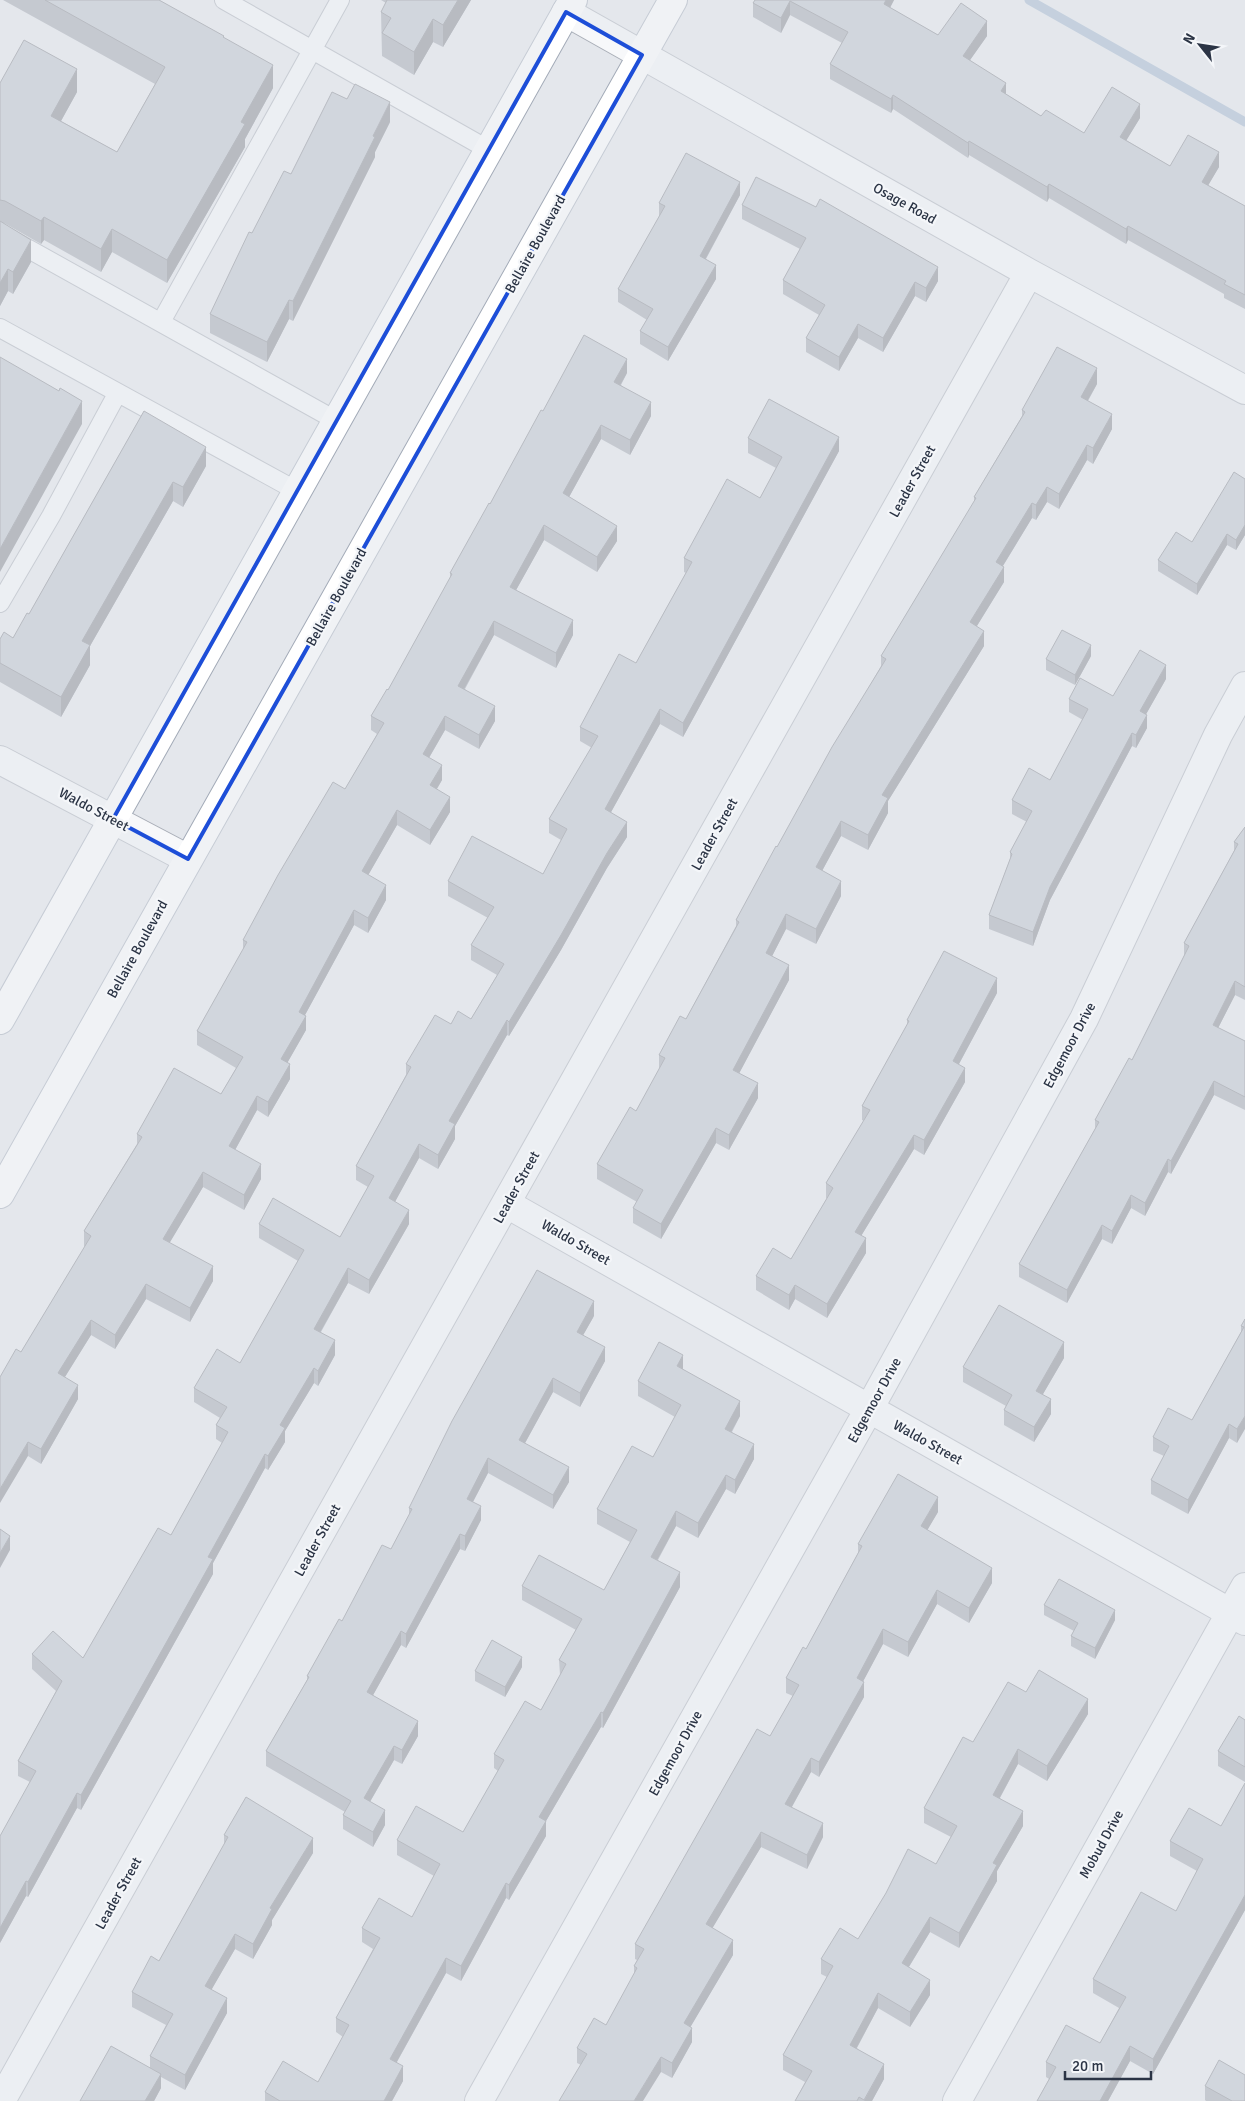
<svg xmlns="http://www.w3.org/2000/svg" width="1245" height="2101" viewBox="0 0 1245 2101" font-family="Signika,sans-serif">
<style>
.lines{fill:none;stroke-linecap:round;stroke-linejoin:round}
.stream{stroke:#9fb4cc;stroke-width:9}
.lane-casing{stroke:#a9aeb7;stroke-width:20}
.street-casing{stroke:#a9aeb7;stroke-width:30}
.primary-casing{stroke:#a3abb8;stroke-width:30}
.lane{stroke:#f7f8fa;stroke-width:18}
.street{stroke:#f7f8fa;stroke-width:28}
.primary{stroke:#fff;stroke-width:28}
.wall{fill:#a1a5ae}
.shaded-wall{fill:#83868d}
.building{fill:#bbc0ca;stroke:#83868d}
.marked{fill:none;stroke:#1d4ed8;stroke-width:4;stroke-linejoin:round}
.labels{text-anchor:middle;stroke-width:4.5;stroke-linejoin:round;paint-order:stroke}
.street-label{font-size:14px;fill:#2b3445;stroke:#f4f6f9}
</style>
<rect width="100%" height="100%" fill="#e4e7ec"/>
<g class="lines">
<!-- stream -->
<path class="stream" d="M1029 0 1245 122"/>
<!-- lane casing -->
<g class="lane-casing">
<path id="lane" d="M224 0 489 150
M0 233 337 421
M161 322 340 0
M0 328 297 491
M0 603 51 516 117 394"/>
</g>
<!-- street casing -->
<g class="street-casing">
<path id="street" d="M566 12 1029 273 1245 390
M0 760 188 859
M507 1204 1245 1621
M1 2101 1029 273
M479 2101 869 1409 1084 1019 1218 735 1245 686
M957 2101 1245 1587"/>
</g>
<!-- primary casing -->
<g class="primary-casing">
<path id="primary" d="M0 1020 573 0
M0 1194 673 0"/>
</g>
<!-- lane -->
<use href="#lane" class="lane"/>
<!-- street -->
<use href="#street" class="street"/>
<!-- primary -->
<use href="#primary" class="primary"/>
</g>
<!-- wall -->
<path class="wall" d="M3 0H159L224 38 273 88 245 139V147L167 283 112 252 101 272 44 240 41 244 4 223 31 262 13 294 8 291 0 306V83L77 92 61 121 117 152 155 84Z
M381 0H471L443 47 433 42 414 75 382 56 381 12 386 3Z
M755 0H894L890 8 938 35 987 36 970 60 1006 94 1041 116 1084 133 1140 118 1126 140 1170 166 1219 167 1208 185 1245 206V309L1224 298V294L1128 240 1126 244 1049 198 1047 202 969 155 968 158 893 109 891 113 830 79V64L842 43 790 15 781 33 753 17V3Z
M390 122 375 152V157L293 321 289 319 267 362 210 333V314L252 233 291 174Z
M740 195 706 259 716 279 668 361 640 344V331L647 320 618 302V289L659 217V203Z
M742 205 938 281 926 302 915 296 883 352 858 338 839 371 806 352V338L819 315 783 294V280L800 249 742 219Z
M627 373 621 385 651 416 630 455 601 439 569 497 617 541 597 572 544 540 516 590 573 635 556 668 494 635 465 689 495 721 479 749 445 730 429 758 442 780 437 789 450 812 430 845 397 825 368 875 386 900 368 933 354 925 305 1015 306 1030 287 1063 290 1079 268 1117 257 1110 235 1150 261 1179 244 1210 203 1187 169 1243 213 1281 190 1322 146 1299 115 1349 91 1335 65 1377 78 1399 41 1464 28 1456 21 1352 85 1247 84 1246V1231L137 1144V1134L221 1094 236 1068 197 1045V1031L243 950V940L345 789 377 734 371 730V716L388 690 450 579V573L490 504 543 411Z
M1097 384 1088 401 1112 429 1093 464 1087 460 1059 509 1047 502 1036 520 1032 518 1003 566 1004 582 977 626 984 646 888 801V813L868 850 841 836 822 871 841 896 816 944 786 929 772 956 789 980 739 1073 758 1098 729 1150 716 1143 661 1239 633 1223V1208L637 1202 597 1179V1164L636 1111 659 1070V1055L686 1019 736 926V920L777 847 881 666V656L974 502V497L1022 416V410Z
M144 411 206 466 183 507 173 501 90 646V665L61 717 0 682V639L13 638 29 614Z
M748 438 839 451 683 737 660 724 611 812 627 837 607 868 561 950 509 1036 507 1035 455 1126V1139L438 1169 419 1158 395 1201 409 1224 369 1294 348 1283 321 1332 335 1355 318 1386 314 1383 285 1431V1442L268 1470 265 1468 213 1563V1574L81 1810 77 1808 28 1897 26 1896 0 1943 30 1782 18 1776V1761L56 1691 32 1669V1654L83 1658 171 1535 222 1443 216 1439V1425L220 1418 194 1402V1388L240 1363 298 1261 259 1238V1224L340 1237 368 1187 356 1180V1166L406 1075V1064L451 1024 471 1019 497 975 471 960V945L488 918 448 896V881L543 874 561 840 549 833V819L592 748 580 741V727L636 663 686 573 684 572V558L760 498 776 468 748 453Z
M1245 479V535L1236 550 1227 545 1197 595 1158 571V560L1192 542Z
M1091 656 1075 685 1046 670V659Z
M1166 679 1146 714 1147 728 1136 748 1132 746 1050 900 1033 946 989 929V915L1010 859V852L1027 822 1012 814V800L1050 780 1083 720 1069 712V699L1113 696Z
M1245 827V1000L1235 995 1218 1028 1245 1041V1110L1214 1095 1171 1174 1168 1172 1145 1216 1131 1208 1112 1244 1102 1239 1067 1303 1019 1277V1264L1095 1129V1120L1132 1060 1184 956V943L1234 851V842Z
M997 993 959 1064 965 1082 924 1155 914 1149 861 1236 866 1253 827 1318 795 1299 789 1310 756 1290V1276L791 1259 827 1198H826V1183L864 1121 862 1120V1106L907 1025V1020Z
M594 1316 583 1335 605 1361 580 1407 553 1392 525 1443 569 1482 553 1509 488 1473 473 1502 481 1520 465 1551 460 1549 406 1648 401 1645 373 1695 418 1736 402 1764 394 1760 370 1802 385 1825 373 1847 343 1829V1815L345 1812 266 1766V1751L307 1680V1676L342 1621 391 1549 409 1515V1508Z
M1245 1319 1237 1443 1229 1438 1188 1514 1151 1494V1480L1164 1456 1153 1451V1437L1192 1420 1241 1332V1326Z
M1064 1358 1043 1394 1051 1414 1034 1442 1004 1425V1410L1006 1406 963 1382V1367Z
M683 1369 740 1416 732 1432 754 1459 735 1494 726 1489 698 1538 676 1526 658 1560 680 1587 603 1728 601 1727 546 1821V1836L509 1900 506 1898 461 1981 446 1973 397 2062 403 2081 392 2101H265V2092L318 2082 343 2037 336 2032V2018L373 1949 362 1942V1928L412 1917 434 1876 397 1855V1840L463 1832 498 1771 494 1768V1754L541 1710 560 1675 559 1660 576 1630 522 1600V1586L604 1590 630 1542 597 1524V1509L653 1457 675 1417 638 1396V1381Z
M938 1512 927 1530 992 1583 969 1623 937 1604 908 1657 883 1644 863 1681 864 1697 819 1777 811 1772 792 1807 823 1837 807 1869 761 1847 712 1928 733 1955 690 2027 692 2042 672 2078 661 2072 581 2065 577 2063V2048L606 2025 634 1975V1966L637 1960 635 1959V1944L770 1736 793 1696 786 1693V1678L806 1649 858 1553V1544Z
M1044 1605 1115 1620 1095 1659 1071 1646V1636L1074 1631 1044 1615Z
M522 1667 505 1697 475 1681V1671Z
M1026 1692 1088 1714 1047 1781 1018 1764 1000 1798 1023 1826 997 1871V1881L959 1948 930 1932 909 1967 930 1995 910 2027 878 2008 857 2048 884 2079 872 2101H795L805 2082 783 2070V2055L827 1977 821 1974V1959L858 1939 936 1864 951 1837 924 1823V1808L973 1742Z
M1245 1720V1782L1218 1766V1751Z
M1245 1783V1910L1153 2074 1130 2061 1108 2101H1037L1049 2079 1046 2077V2062L1100 2043 1119 2008 1093 1993V1979L1176 1911 1197 1871 1170 1856V1841L1221 1826Z
M224 1835 313 1853 272 1920V1925L253 1959 235 1949 211 1990 227 2013 185 2090 161 2077V2088L154 2101H80L150 2068V2056L166 2025 132 2007V1992L159 1961 224 1845Z
M1205 2086 1245 2101H1206L1205 2100Z"/>
<!-- shaded-wall -->
<path class="shaded-wall" d="M458 0H471L443 47V25Z
M886 0H894L884 19V4Z
M790 1V15L781 33V18Z
M433 19V42L414 75V52Z
M987 21V36L963 70V56Z
M273 65V88L245 139V147L167 283V260L241 122Z
M77 69V92L51 139V116Z
M1006 83V98L1001 91Z
M893 95V109L891 113V99Z
M390 102V122L375 152V157L293 321V301L373 136Z
M1140 104V118L1120 151V137Z
M969 141V155L968 158V143Z
M1219 152V167L1202 196V182Z
M740 182V195L700 269V256Z
M1049 184V198L1047 202V187Z
M44 217V240L41 244V221Z
M1128 226V240L1126 244V229Z
M112 229V252L101 272V249Z
M31 240V262L13 294V272Z
M716 265V279L668 361V347Z
M938 267V281L926 302V288Z
M8 269V291L0 306V283Z
M915 282V296L883 352V338Z
M289 300V319L267 362V342Z
M858 324V338L839 371V357Z
M627 359V373L614 396V382Z
M1097 368V384L1081 412V397Z
M82 401V424L0 572V549Z
M651 402V416L630 455V440Z
M1112 414V429L1093 464V448Z
M601 425V439L563 508V493Z
M839 437V451L683 737V723Z
M1087 445V460L1059 509V494Z
M206 447V466L183 507V487Z
M173 482V501L90 646V665L61 717V697L82 641Z
M1047 487V502L1036 520V505Z
M1032 503V518L996 577V562Z
M544 525V540L510 601V587Z
M1245 525V535L1236 550V540Z
M617 526V541L597 572V557Z
M1227 534V545L1197 595V584Z
M1004 567V582L970 637V622Z
M573 620V635L556 668V653Z
M494 621V635L458 700V686Z
M984 631V646L888 801V813L868 850V835L882 795Z
M1091 645V656L1075 685V675Z
M1166 665V679L1140 725V711Z
M495 706V721L479 749V735Z
M660 709V724L605 823V809Z
M1147 715V728L1136 748V735Z
M445 716V730L423 768V754Z
M1132 733V746L1050 900 1033 946V932L1050 887Z
M442 765V780L430 800V785Z
M450 797V812L430 845V830Z
M397 810V825L362 886V871Z
M841 821V836L816 882V867Z
M627 822V837L607 868 561 950 509 1036V1022L607 853Z
M841 881V896L816 944V929Z
M386 885V900L368 933V918Z
M354 910V925L299 1026V1012Z
M786 914V929L766 968V953Z
M789 965V980L733 1085V1070Z
M997 978V993L953 1075V1061Z
M1235 981V995L1213 1038V1025Z
M306 1016V1030L281 1074V1059Z
M507 1020V1035L455 1126V1139L438 1169V1155L449 1121Z
M290 1064V1079L268 1117V1102Z
M965 1068V1082L924 1155V1140Z
M1214 1081V1095L1171 1174V1161Z
M758 1083V1098L729 1150V1135Z
M257 1096V1110L229 1161V1146Z
M716 1128V1143L661 1239V1224Z
M914 1135V1149L855 1246V1232Z
M419 1144V1158L389 1213V1198Z
M1168 1159V1172L1145 1216V1203Z
M261 1164V1179L244 1210V1195Z
M203 1172V1187L163 1254V1239Z
M1131 1195V1208L1112 1244V1231Z
M409 1210V1224L369 1294V1280Z
M1102 1225V1239L1067 1303V1290Z
M866 1238V1253L827 1318V1304Z
M213 1266V1281L190 1322V1308Z
M348 1268V1283L314 1343V1329Z
M146 1284V1299L115 1349V1335Z
M795 1285V1299L789 1310V1295Z
M594 1301V1316L577 1346V1332Z
M91 1320V1335L58 1388V1373Z
M335 1340V1355L318 1386V1371Z
M1064 1342V1358L1036 1406V1391Z
M605 1347V1361L580 1407V1393Z
M683 1355V1370L677 1366Z
M314 1368V1383L285 1431V1442L268 1470V1456L280 1425Z
M553 1378V1392L519 1454V1440Z
M78 1385V1399L41 1464V1449Z
M1051 1399V1414L1034 1442V1427Z
M740 1401V1416L725 1443V1429Z
M1245 1416V1429L1237 1443V1429Z
M1229 1424V1438L1188 1514V1500Z
M28 1442V1456L0 1503V1489Z
M754 1444V1459L735 1494V1480Z
M265 1454V1468L213 1563V1574L81 1810V1795L208 1557Z
M488 1458V1473L467 1513V1499Z
M569 1467V1482L553 1509V1495Z
M726 1475V1489L698 1538V1523Z
M938 1497V1512L921 1541V1526Z
M481 1506V1520L465 1551V1536Z
M676 1511V1526L651 1571V1557Z
M460 1534V1549L406 1648V1634Z
M10 1536V1550L0 1568V1553Z
M992 1568V1583L969 1623V1608Z
M680 1572V1587L603 1728V1713Z
M937 1590V1604L908 1657V1642Z
M1115 1610V1620L1095 1659V1648Z
M883 1629V1644L857 1693V1678Z
M401 1631V1645L367 1706V1692Z
M522 1657V1667L505 1697V1687Z
M864 1682V1697L819 1777V1762Z
M1088 1699V1714L1047 1781V1766Z
M601 1712V1727L546 1821V1836L509 1900V1885L539 1817Z
M418 1721V1736L402 1764V1750Z
M394 1746V1760L364 1812V1798Z
M1018 1749V1764L993 1810V1795Z
M811 1758V1772L785 1819V1804Z
M77 1793V1808L28 1897V1882Z
M385 1810V1825L373 1847V1832Z
M1023 1811V1826L997 1871V1881L959 1948V1933L993 1863Z
M823 1823V1837L807 1869V1855Z
M761 1832V1847L706 1939V1924Z
M313 1838V1853L272 1920V1925L253 1959V1944L270 1908Z
M26 1881V1896L0 1943V1928Z
M506 1883V1898L461 1981V1966Z
M1245 1895V1910L1153 2074V2059Z
M930 1917V1932L902 1978V1963Z
M235 1934V1949L205 2001V1986Z
M733 1940V1955L684 2038V2023Z
M446 1958V1973L390 2074V2059Z
M930 1980V1995L910 2027V2012Z
M878 1993V2008L850 2060V2045Z
M227 1998V2013L185 2090V2075Z
M692 2028V2042L672 2078V2063Z
M1130 2046V2061L1108 2101H1100Z
M661 2057V2072L643 2101H634Z
M884 2064V2079L872 2101H864Z
M403 2066V2081L392 2101H384Z
M161 2074V2088L154 2101H145Z"/>
<!-- building -->
<path class="building" d="M45 0H159L224 36 223 37 273 65 241 122 245 124 167 260 112 229 101 249 44 217 41 221 5 201 0 200V83L24 40 77 69 51 116 117 152 165 67Z
M387 0H458L443 25 433 19 414 52 382 33 391 18 381 12Z
M755 0H886L884 4 938 35 961 3 987 21 963 56 1006 83 1001 91 1041 116 1046 110 1084 133 1112 87 1140 104 1120 137 1170 166 1188 135 1219 152 1202 182 1245 206V295L1224 284 1226 281 1128 226 1126 229 1049 184 1047 187 969 141 968 143 893 95 891 99 830 64 848 32 790 1 781 18 753 3Z
M355 84 390 102 373 136 375 137 293 301 289 300 267 342 210 314 249 232 252 233 284 171 291 174 332 92 347 99Z
M686 153 740 182 700 256 716 265 668 347 640 331 653 309 618 289 665 206 659 203Z
M756 177 816 207 820 199 938 267 926 288 915 282 883 338 858 324 839 357 806 338 825 305 783 280 806 238 742 205Z
M0 221 31 240 13 272 8 269 0 283Z
M584 335 627 359 614 382 651 402 630 440 601 425 563 493 617 526 597 557 544 525 510 587 573 620 556 653 494 621 458 686 495 706 479 735 445 716 423 754 442 765 430 785 450 797 430 830 397 810 362 871 386 885 368 918 354 910 299 1012 306 1016 281 1059 290 1064 268 1102 257 1096 229 1146 261 1164 244 1195 203 1172 163 1239 213 1266 190 1308 146 1284 115 1335 91 1320 58 1373 78 1385 41 1449 28 1442 0 1489V1377L16 1349 21 1352 91 1236 84 1231 142 1137 137 1134 174 1068 221 1094 243 1057 197 1031 247 942 243 940 278 875 333 782 345 789 384 723 371 716 387 689 388 690 452 574 450 573 489 503 490 504 541 410 543 411Z
M1057 347 1097 368 1081 397 1112 414 1093 448 1087 445 1059 494 1047 487 1036 505 1032 503 996 562 1004 567 970 622 984 631 882 795 888 798 868 835 841 821 816 867 841 881 816 929 786 914 766 953 789 965 733 1070 758 1083 729 1135 716 1128 661 1224 633 1208 643 1190 597 1164 630 1107 636 1111 665 1058 659 1055 680 1016 686 1019 739 922 736 920 776 846 777 847 832 747 886 659 881 656 976 498 974 497 1025 412 1022 410Z
M0 357 59 391 60 388 82 401 0 549Z
M769 399 839 437 683 723 660 709 605 809 627 822 607 853 561 935 509 1022 507 1020 449 1121 455 1124 438 1155 419 1144 389 1198 409 1210 369 1280 348 1268 314 1329 335 1340 318 1371 314 1368 280 1425 285 1428 268 1456 265 1454 208 1557 213 1559 81 1795 77 1793 28 1882 26 1881 0 1928V1836L36 1771 18 1761 62 1681 32 1654 53 1631 83 1658 158 1528 171 1535 228 1432 216 1425 227 1407 194 1388 217 1349 240 1363 304 1250 259 1224 273 1198 340 1237 374 1176 356 1166 411 1067 406 1064 435 1015 451 1024 458 1011 471 1019 504 964 471 945 494 907 448 881 472 836 543 874 567 829 549 819 598 736 580 727 619 654 636 663 692 562 684 558 727 479 760 498 782 457 748 438Z
M144 411 206 447 183 487 173 482 82 641 90 645 61 697 0 663V639L4 632 13 638 27 613 29 614Z
M1234 472 1245 479V525L1236 540 1227 534 1197 584 1158 560 1176 532 1192 542Z
M1062 630 1091 645 1075 675 1046 659Z
M1140 650 1166 665 1140 711 1147 715 1136 735 1132 733 1050 887 1033 932 989 915 1012 854 1010 852 1032 811 1012 800 1029 768 1050 780 1088 709 1069 699 1080 678 1113 696Z
M1245 827V987L1235 981 1213 1025 1245 1041V1097L1214 1081 1171 1161 1168 1159 1145 1203 1131 1195 1112 1231 1102 1225 1067 1290 1019 1264 1099 1122 1095 1120 1129 1058 1132 1060 1189 946 1184 943 1238 844 1234 842Z
M944 951 997 978 953 1061 965 1068 924 1140 914 1135 855 1232 866 1238 827 1304 795 1285 789 1295 756 1276 773 1248 791 1259 833 1188 826 1183 870 1110 862 1106 909 1021 907 1020Z
M537 1270 594 1301 577 1332 605 1347 580 1393 553 1378 519 1440 569 1467 553 1495 488 1458 467 1499 481 1506 465 1536 460 1534 406 1634 401 1631 367 1692 418 1721 402 1750 394 1746 364 1798 385 1810 373 1832 343 1815 351 1801 266 1751 309 1677 307 1676 339 1619 342 1621 382 1545 391 1549 412 1509 409 1508 452 1421Z
M999 1305 1064 1342 1036 1391 1051 1399 1034 1427 1004 1410 1012 1395 963 1367Z
M1245 1319V1416L1237 1429 1229 1424 1188 1500 1151 1480 1169 1446 1153 1437 1168 1408 1192 1420 1244 1327 1241 1326Z
M659 1342 683 1355 677 1366 740 1401 725 1429 754 1444 735 1480 726 1475 698 1523 676 1511 651 1557 680 1572 603 1713 601 1712 539 1817 546 1821 509 1885 506 1883 461 1966 446 1958 390 2059 403 2066 384 2101H280L265 2092 283 2061 318 2082 349 2025 336 2018 380 1938 362 1928 379 1898 412 1917 440 1864 397 1840 416 1806 463 1832 504 1760 494 1754 525 1701 541 1710 566 1664 559 1660 582 1619 522 1586 539 1555 604 1590 637 1530 597 1509 632 1446 653 1457 681 1405 638 1381Z
M898 1474 938 1497 921 1526 992 1568 969 1608 937 1590 908 1642 883 1629 857 1678 864 1682 819 1762 811 1758 785 1804 823 1823 807 1855 761 1832 706 1924 733 1940 684 2023 692 2028 672 2063 661 2057 634 2101H559L587 2054 577 2048 594 2018 606 2025 637 1968 634 1966 644 1949 635 1944 757 1729 770 1736 799 1685 786 1678 803 1647 806 1649 862 1546 858 1544Z
M0 1529 10 1536 0 1553Z
M1059 1579 1115 1610 1095 1648 1071 1636 1078 1623 1044 1605Z
M492 1640 522 1657 505 1687 475 1671Z
M1039 1670 1088 1699 1047 1766 1018 1749 993 1795 1023 1811 993 1863 997 1865 959 1933 930 1917 902 1963 930 1980 910 2012 878 1993 850 2045 884 2064 864 2100 859 2097 857 2101H795L812 2071 783 2055 833 1966 821 1959 840 1928 858 1939 886 1893 908 1849 936 1864 957 1826 924 1808 963 1737 973 1742 1008 1682 1026 1692Z
M1239 1716 1245 1720V1767L1218 1751Z
M1245 1783V1895L1153 2059 1130 2046 1100 2101H1037L1056 2067 1046 2062 1066 2025 1100 2043 1126 1997 1093 1979 1141 1892 1176 1911 1203 1859 1170 1841 1189 1808 1221 1826Z
M246 1797 313 1838 270 1908 272 1909 253 1944 235 1934 205 1986 227 1998 185 2075 150 2056 173 2014 132 1992 151 1956 159 1961 228 1837 224 1835Z
M111 2046 161 2074 145 2101H80Z
M1219 2060 1245 2075V2101H1232L1205 2086Z"/>
<!-- marked area -->
<path d="M0 0H1245V2101H0ZM566 12 642 55 188 859 113 819Z" fill="#e4e7ec" fill-opacity=".55" fill-rule="evenodd"/>
<path class="marked" d="M566 12 642 55 188 859 113 819Z"/>
<g class="labels">
<!-- street labels -->
<g class="street-label">
<text transform="translate(905 203) rotate(29)" y="5">Osage Road</text>
<text transform="translate(535 244) rotate(-61)" y="5">Bellaire Boulevard</text>
<text transform="translate(912 481) rotate(-61)" y="5">Leader Street</text>
<text transform="translate(336 597) rotate(-61)" y="5">Bellaire Boulevard</text>
<text transform="translate(94 809) rotate(28)" y="5">Waldo Street</text>
<text transform="translate(714 834) rotate(-61)" y="5">Leader Street</text>
<text transform="translate(137 949) rotate(-61)" y="5">Bellaire Boulevard</text>
<text transform="translate(1069 1045) rotate(-62)" y="5">Edgemoor Drive</text>
<text transform="translate(516 1187) rotate(-61)" y="5">Leader Street</text>
<text transform="translate(576 1242) rotate(30)" y="5">Waldo Street</text>
<text transform="translate(874 1400) rotate(-61)" y="5">Edgemoor Drive</text>
<text transform="translate(928 1442) rotate(29)" y="5">Waldo Street</text>
<text transform="translate(317 1540) rotate(-61)" y="5">Leader Street</text>
<text transform="translate(675 1753) rotate(-61)" y="5">Edgemoor Drive</text>
<text transform="translate(1101 1844) rotate(-61)" y="5">Mobud Drive</text>
<text transform="translate(118 1893) rotate(-61)" y="5">Leader Street</text>
</g>
</g>
<!-- north arrow -->
<g transform="translate(1200 45) rotate(300)" stroke="#f4f6f9" stroke-width="4" paint-order="stroke">
<path d="M0-4L9 19L0 12L-9 19Z" fill="#2b3445"/>
<text y="-8" font-size="14" font-weight="bold" text-anchor="middle" fill="#2b3445">N</text>
</g>
<!-- scale -->
<path d="M1065 2071v8h86v-8" fill="none" stroke="#2b3445" stroke-width="2.5"/>
<text x="1072" y="2071" font-size="15" fill="#2b3445" stroke="#f4f6f9" stroke-width="4" paint-order="stroke">20 m</text>
</svg>
